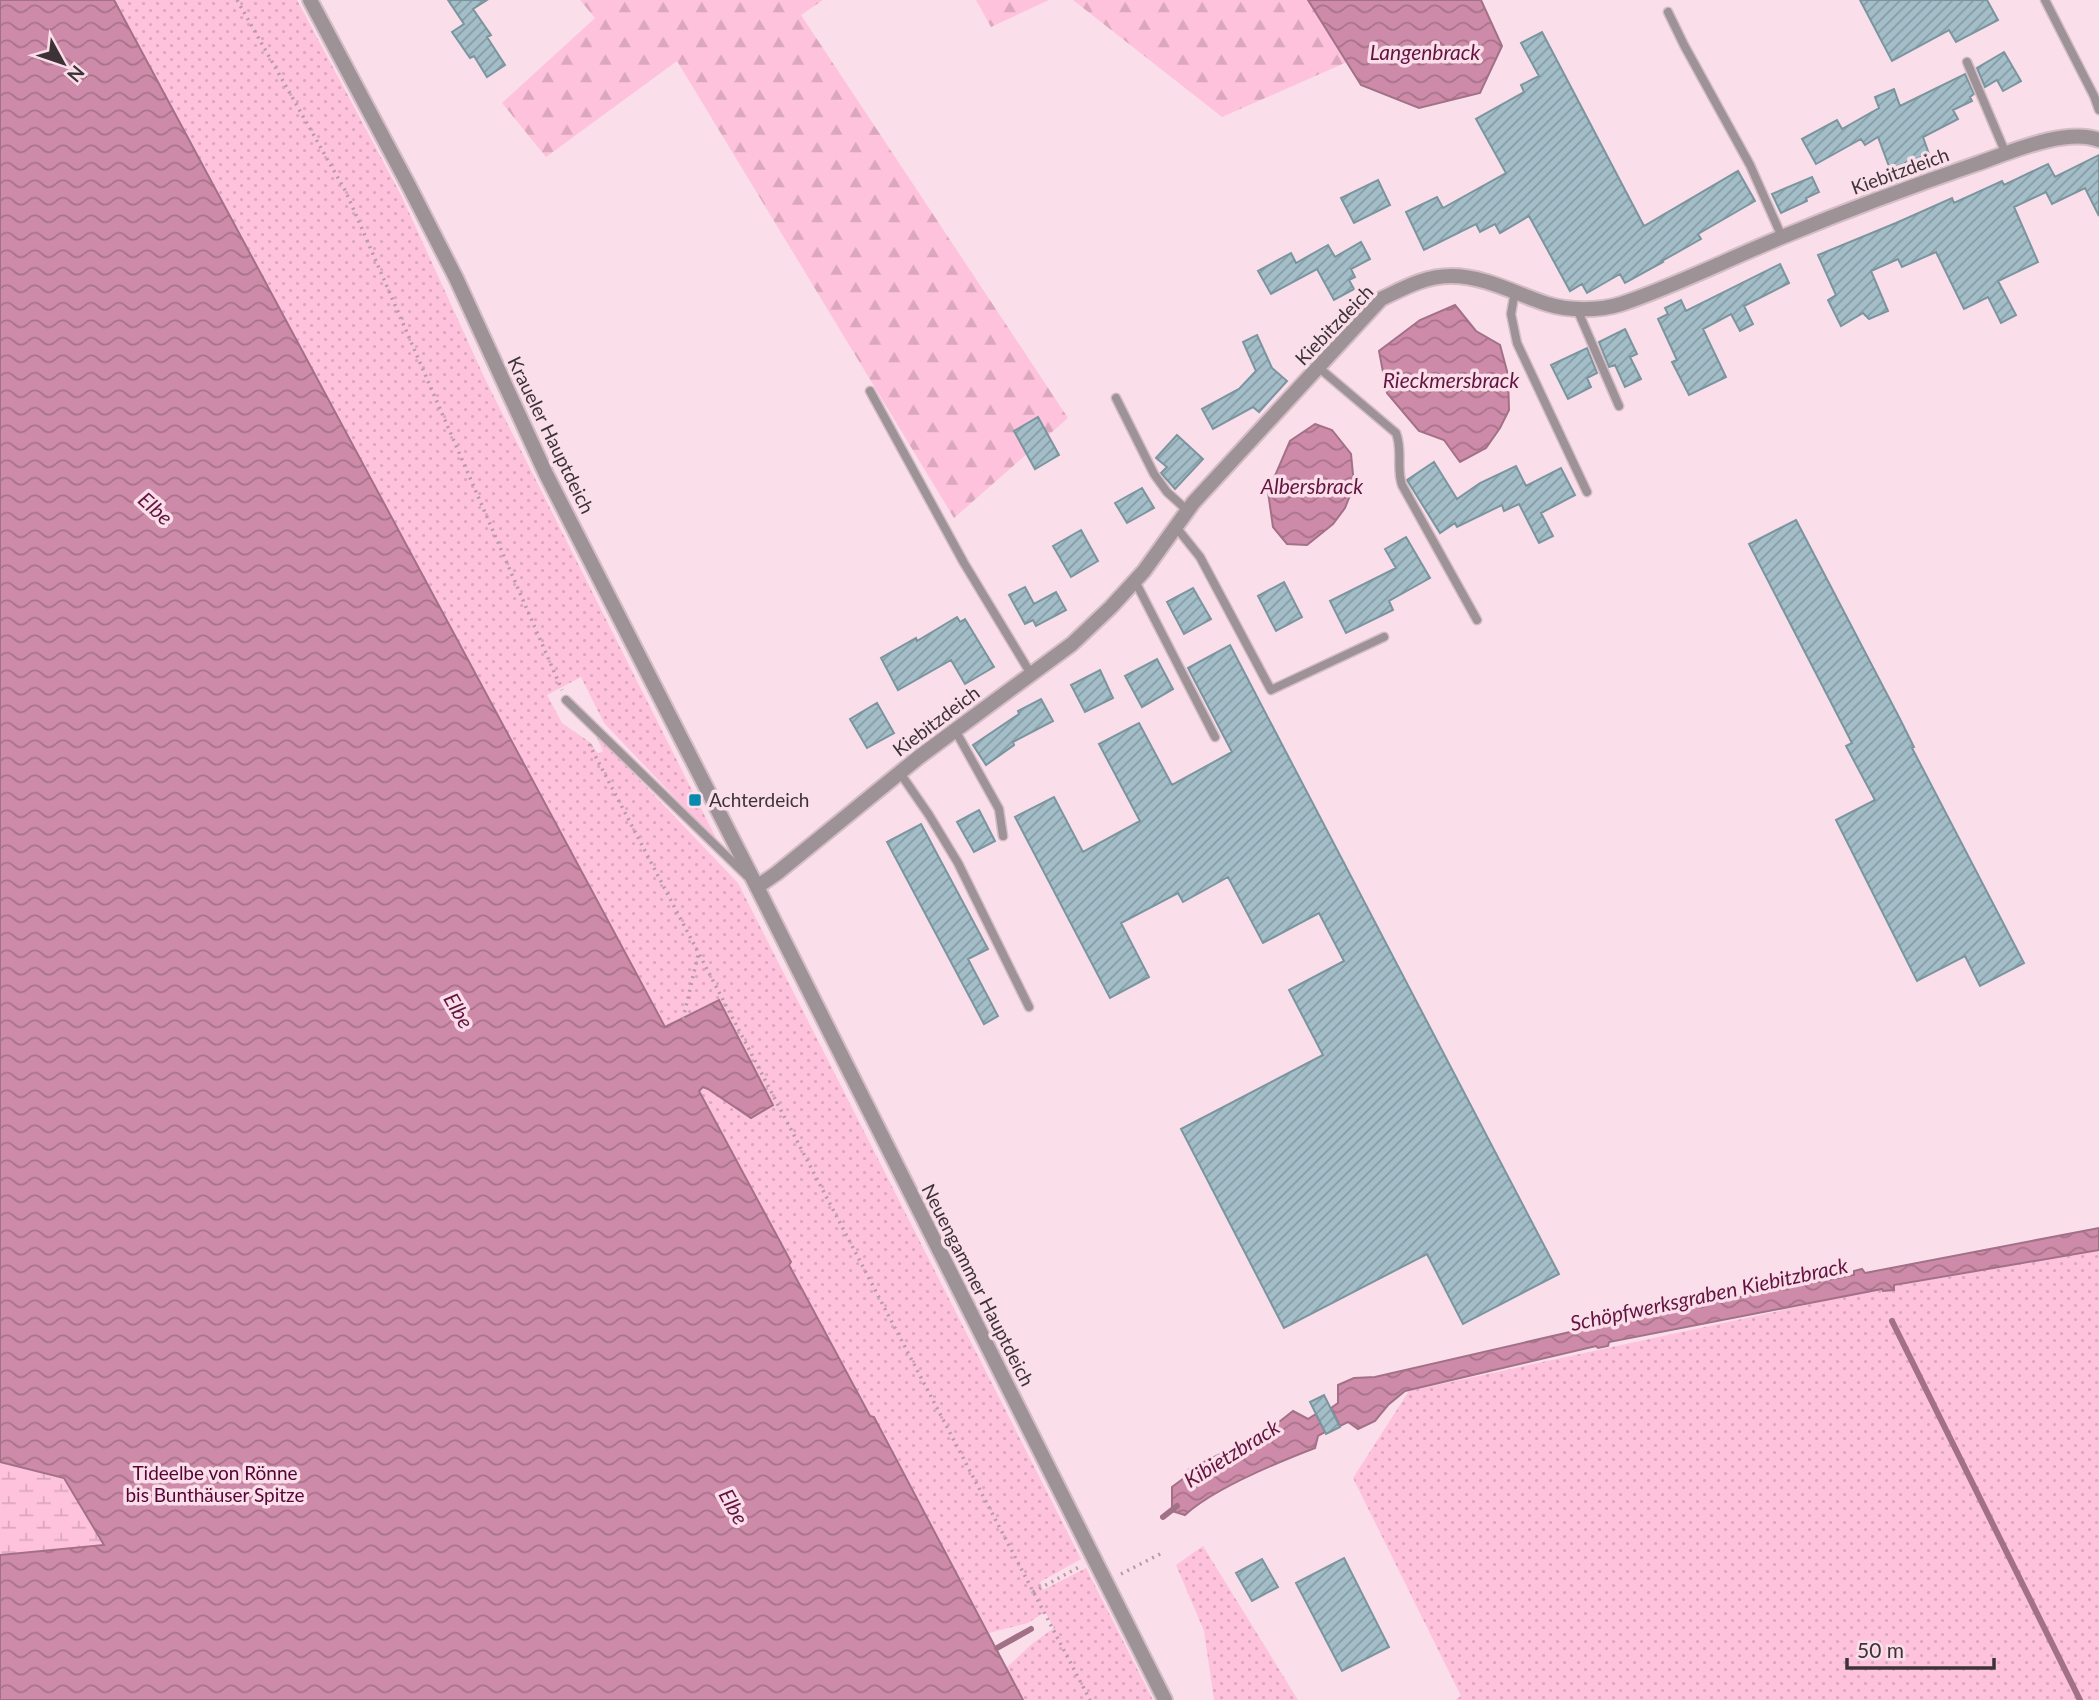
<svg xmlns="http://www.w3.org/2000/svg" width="2099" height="1700" viewBox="0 0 2099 1700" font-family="Lato,sans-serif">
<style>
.grass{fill:url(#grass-dots)}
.forest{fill:url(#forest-firs)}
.wetland{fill:url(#wetland-marsh)}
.water{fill:url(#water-waves);stroke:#a27187;stroke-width:2}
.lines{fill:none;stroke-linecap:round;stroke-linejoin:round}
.stream{stroke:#a27187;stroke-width:6}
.building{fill:url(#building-hatch);stroke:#7b959f;stroke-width:2}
.service-casing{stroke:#d4bdc6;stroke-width:11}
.minor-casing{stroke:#d4bdc6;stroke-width:18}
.tertiary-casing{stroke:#d4bdc6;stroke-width:18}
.path{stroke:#b29da6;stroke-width:3.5;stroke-dasharray:2 5;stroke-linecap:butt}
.service{stroke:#9d9296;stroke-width:8}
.minor{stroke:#9d9296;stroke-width:14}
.tertiary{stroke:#9d9296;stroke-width:14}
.poi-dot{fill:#078aab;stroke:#fadfea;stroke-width:2.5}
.labels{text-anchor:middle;stroke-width:7;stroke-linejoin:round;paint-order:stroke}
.street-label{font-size:19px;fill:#3d3337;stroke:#fadfea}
.poi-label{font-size:19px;fill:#3d3337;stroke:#fadfea;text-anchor:start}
.park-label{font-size:19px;fill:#550234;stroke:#fadfea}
.water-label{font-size:21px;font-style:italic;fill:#631441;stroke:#fadfea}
</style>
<defs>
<pattern id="grass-dots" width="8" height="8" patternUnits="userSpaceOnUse" patternTransform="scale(1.75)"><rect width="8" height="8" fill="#fec2dc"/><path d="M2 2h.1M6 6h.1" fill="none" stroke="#dba7bd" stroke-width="1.8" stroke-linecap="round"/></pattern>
<pattern id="forest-firs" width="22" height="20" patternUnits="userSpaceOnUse" patternTransform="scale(1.75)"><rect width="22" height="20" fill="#fec2dc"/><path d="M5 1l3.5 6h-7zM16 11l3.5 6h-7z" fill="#dba7bd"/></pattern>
<pattern id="wetland-marsh" width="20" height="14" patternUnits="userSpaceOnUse" patternTransform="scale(1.75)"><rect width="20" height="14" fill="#fec2dc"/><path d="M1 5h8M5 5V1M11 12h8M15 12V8" fill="none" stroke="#dba7bd"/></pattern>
<pattern id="water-waves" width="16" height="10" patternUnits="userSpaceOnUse" patternTransform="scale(1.75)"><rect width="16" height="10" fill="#ce8ba9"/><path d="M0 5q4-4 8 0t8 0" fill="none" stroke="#a8728a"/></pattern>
<pattern id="building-hatch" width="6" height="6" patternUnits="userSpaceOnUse" patternTransform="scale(1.75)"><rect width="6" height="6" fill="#a3bec8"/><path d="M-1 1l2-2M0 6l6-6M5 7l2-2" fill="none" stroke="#869ba3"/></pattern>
</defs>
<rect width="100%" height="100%" fill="#fadfea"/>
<!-- grass -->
<path class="grass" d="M114 0H297L401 195 486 381 719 844 604 723 581 677 547 695 562 723 591 743 598 754 603 751 594 732 738 883 1081 1559 1040 1582 1043 1590 1086 1568 1153 1700H1023L1006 1668 1033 1643 1054 1628 1045 1612 1028 1623 989 1633 874 1417 870 1416 789 1265 791 1262 699 1090 703 1087 708 1089 751 1118 773 1105 719 1001 665 1028Z
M2099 1250V1700H1455L1461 1696 1353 1478 1409 1391 1894 1286Z
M1203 1546 1298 1700H1214L1204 1631 1176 1565Z"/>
<!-- forest -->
<path class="forest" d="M580 0H823L801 15 1068 418 954 518 677 61 546 157 502 103 595 18Z
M976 0H1049L991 27Z
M1073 0H1308L1347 62 1222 117Z"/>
<!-- wetland -->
<path class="wetland" d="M0 1462 64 1478 104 1546 0 1555Z"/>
<!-- water -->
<path class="water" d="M0 0H114L665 1027 719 1000 773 1105 751 1118 708 1089 703 1087 699 1091 791 1262 789 1265 870 1416 874 1417 1023 1700H0V1555L104 1545 64 1478 0 1462Z
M1308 0H1481L1502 46 1480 93 1419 108 1361 85Z
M1455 305 1476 331 1500 345 1508 375 1509 410 1500 428 1486 448 1460 462 1444 440 1419 431 1387 393 1379 351 1420 320Z
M1315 424 1332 430 1351 454 1354 485 1345 508 1333 524 1307 545 1287 544 1273 527 1268 492 1290 441Z
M2099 1228V1250L1894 1285V1290L1883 1291 1882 1289 1609 1342 1608 1346 1598 1348 1596 1346 1405 1391 1388 1405 1375 1421 1358 1429 1348 1422 1340 1426 1331 1408 1338 1403V1385L1354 1378 1375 1377 1635 1317 1854 1275V1271L1862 1269 1865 1273Z
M1293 1411 1308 1419 1316 1414 1325 1432 1318 1436 1315 1448C1276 1463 1214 1488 1185 1515L1172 1511V1487L1184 1478 1189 1469 1231 1449 1274 1426Z"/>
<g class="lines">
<!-- stream -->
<path class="stream" d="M1892 1321 2080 1700
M1163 1517 1177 1506
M997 1648 1031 1629"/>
</g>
<!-- building -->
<path class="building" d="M448 0H487L473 9 491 35 487 37 505 65 487 77 474 56 470 58 452 32 464 24Z
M1860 0H1987L1998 20 1956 42 1949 30 1892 61Z
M1542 32 1644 226 1738 171 1755 201 1698 234 1701 239 1662 261 1663 262 1625 283 1620 274 1587 293 1582 284 1570 291 1529 216 1500 233 1495 224 1480 232 1476 224 1424 250 1406 212 1437 197 1443 208 1506 173 1476 119 1524 92 1521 85 1539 76 1521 43Z
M2004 52 2021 81 2003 91 1997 80 1985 87 1977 68Z
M1965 74 1974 94 1970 97 1972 101 1953 110 1958 119 1923 137 1929 154 1890 169 1878 137 1865 145 1861 139 1816 164 1802 139 1837 120 1842 129 1879 108 1875 97 1894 89 1900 106Z
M2099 155V216L2085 188 2052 204 2046 192 2014 207 2038 262 1998 281 2016 315 2001 323 1988 297 1964 309 1936 252 1902 267 1898 259 1871 271 1888 311 1869 319 1863 313 1841 326 1828 300 1836 295 1818 255 1896 223 1952 198 1954 203 2002 181 2004 185 2048 164 2055 177Z
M1812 177 1819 192 1806 198 1807 201 1781 213 1772 194Z
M1378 180 1390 205 1354 223 1341 198Z
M1361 242 1370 259 1351 269 1355 277 1349 280 1354 289 1334 300 1317 269 1271 294 1258 271 1291 253 1296 263 1328 245 1335 257Z
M1780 264 1789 283 1744 306 1753 324 1740 331 1731 314 1703 329 1726 377 1689 395 1672 362 1677 360 1658 319 1668 314 1665 308 1681 300 1686 311Z
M1625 329 1637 354 1630 357 1641 379 1625 387 1615 365 1609 367 1599 342Z
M1257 335 1272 368 1287 381 1259 412 1253 407 1213 429 1202 409 1239 389 1256 371 1243 342Z
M1587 348 1597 373 1587 378 1591 387 1568 399 1551 365Z
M1038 417 1059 455 1035 469 1014 431Z
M1177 435 1203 459 1175 489 1161 473 1167 467 1156 458Z
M1434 462 1457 499 1480 483 1516 466 1526 486 1561 468 1575 495 1541 513 1553 536 1539 543 1519 504 1504 511 1502 505 1457 527 1455 523 1440 533 1407 480Z
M1142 488 1154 508 1127 523 1115 503Z
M1796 520 1900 719 1914 747 1912 748 2024 963 1980 986 1965 956 1917 981 1836 820 1875 800 1846 746 1852 743 1749 544Z
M1081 530 1098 561 1071 577 1053 546Z
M1406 537 1430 578 1389 601 1393 610 1346 633 1330 601 1396 568 1385 549Z
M1284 582 1302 617 1276 631 1258 596Z
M1025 587 1034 604 1056 592 1066 610 1036 626 1033 620 1025 624 1009 595Z
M1193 588 1211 619 1184 634 1167 602Z
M957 617 960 622 965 619 994 667 965 684 951 660 898 690 881 658 916 638 917 641Z
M1230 645 1559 1274 1463 1324 1427 1254 1284 1328 1181 1129 1323 1055 1289 990 1344 961 1319 913 1263 943 1228 877 1183 902 1178 893 1121 923 1149 977 1110 998 1015 817 1054 797 1083 852 1140 821 1099 744 1139 723 1172 785 1232 752 1188 668Z
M1157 659 1173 689 1142 707 1125 676Z
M1100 670 1113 698 1085 712 1071 685Z
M1041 699 1053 721 1013 742 1014 745 986 765 973 745 1019 714 1018 711Z
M877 703 894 733 867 748 850 719Z
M979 810 995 841 974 852 957 822Z
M921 824 988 949 968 959 998 1016 984 1024 887 842Z
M1324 1395 1340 1427 1326 1434 1310 1402Z
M1344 1558 1389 1647 1342 1671 1296 1583Z
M1262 1559 1278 1587 1252 1601 1236 1573Z"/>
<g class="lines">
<!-- service casing -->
<g class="service-casing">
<path id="service" d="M2045 0 2094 96 2099 110
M1668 12 1684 45 1750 165 1782 237
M1967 62 2006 154
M1515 291 1511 314 1517 343 1587 492
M1577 309 1619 406
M1318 367 1396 433C1403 450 1396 468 1402 485L1477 620
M870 391 964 563 1031 674
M1116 398 1154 474 1167 492 1188 511
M1176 527 1200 557 1271 690 1384 637
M1135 581 1215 737
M566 700 747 876
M955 730 999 809 1003 836
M900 773 929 815 958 863 1029 1007"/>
</g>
<!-- minor casing -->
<g class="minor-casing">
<path id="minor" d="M757 887 777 873 919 757 1072 644 1111 607 1144 571 1193 503 1381 299C1404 288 1425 276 1451 276 1485 276 1516 294 1547 304 1569 311 1599 311 1621 304 1678 285 1732 257 1787 235 1850 209 1912 186 1976 164 2008 153 2066 127 2099 140"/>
</g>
<!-- tertiary casing -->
<g class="tertiary-casing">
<path id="tertiary" d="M310 0 409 186 456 278 546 474 756 885 1165 1700"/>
</g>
<!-- path -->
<path class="path" d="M237 0 346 192 562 690
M589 744 1090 1700
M683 1019 698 955
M1121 1574 1162 1553
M1033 1592 1081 1566"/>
<!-- service -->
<use href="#service" class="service"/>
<!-- minor -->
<use href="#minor" class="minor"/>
<!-- tertiary -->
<use href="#tertiary" class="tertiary"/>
</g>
<!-- markers -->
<rect class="poi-dot" x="688" y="793" width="14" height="14" rx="3.5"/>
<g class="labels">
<!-- street labels -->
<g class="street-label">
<text transform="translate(1900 171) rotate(-20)" y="7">Kiebitzdeich</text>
<text transform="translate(1334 325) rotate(-46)" y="7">Kiebitzdeich</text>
<text transform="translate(551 435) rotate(64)" y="7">Kraueler Hauptdeich</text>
<text transform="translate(936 721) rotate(-37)" y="7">Kiebitzdeich</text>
<text transform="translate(978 1285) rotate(63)" y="7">Neuengammer Hauptdeich</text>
</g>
<!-- poi labels -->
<g class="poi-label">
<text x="709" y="807">Achterdeich</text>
</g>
<!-- park labels -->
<g class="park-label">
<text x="215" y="1480">Tideelbe von Rönne<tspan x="215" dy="22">bis Bunthäuser Spitze</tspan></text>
</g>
<!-- water labels -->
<g class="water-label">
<text x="1425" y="60">Langenbrack</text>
<text x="1451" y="388">Rieckmersbrack</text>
<text x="1312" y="494">Albersbrack</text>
<text transform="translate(155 509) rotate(42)" y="7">Elbe</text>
<text transform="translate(458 1011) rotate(60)" y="7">Elbe</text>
<text transform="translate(1709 1295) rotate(-12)" y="7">Schöpfwerksgraben Kiebitzbrack</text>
<text transform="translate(1232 1454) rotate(-32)" y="7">Kibietzbrack</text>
<text transform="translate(733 1507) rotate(61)" y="7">Elbe</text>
</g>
</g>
<!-- north arrow -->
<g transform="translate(63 63) rotate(130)" stroke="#fadfea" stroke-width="5" paint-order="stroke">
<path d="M0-5L12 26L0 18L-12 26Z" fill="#3d3337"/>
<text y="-10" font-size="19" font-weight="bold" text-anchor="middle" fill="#3d3337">N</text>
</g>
<!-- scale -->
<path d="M1847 1658v10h147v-10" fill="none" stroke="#3d3337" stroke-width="3.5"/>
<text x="1857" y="1658" font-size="21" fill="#3d3337" stroke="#fadfea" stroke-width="5" paint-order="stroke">50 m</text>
</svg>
